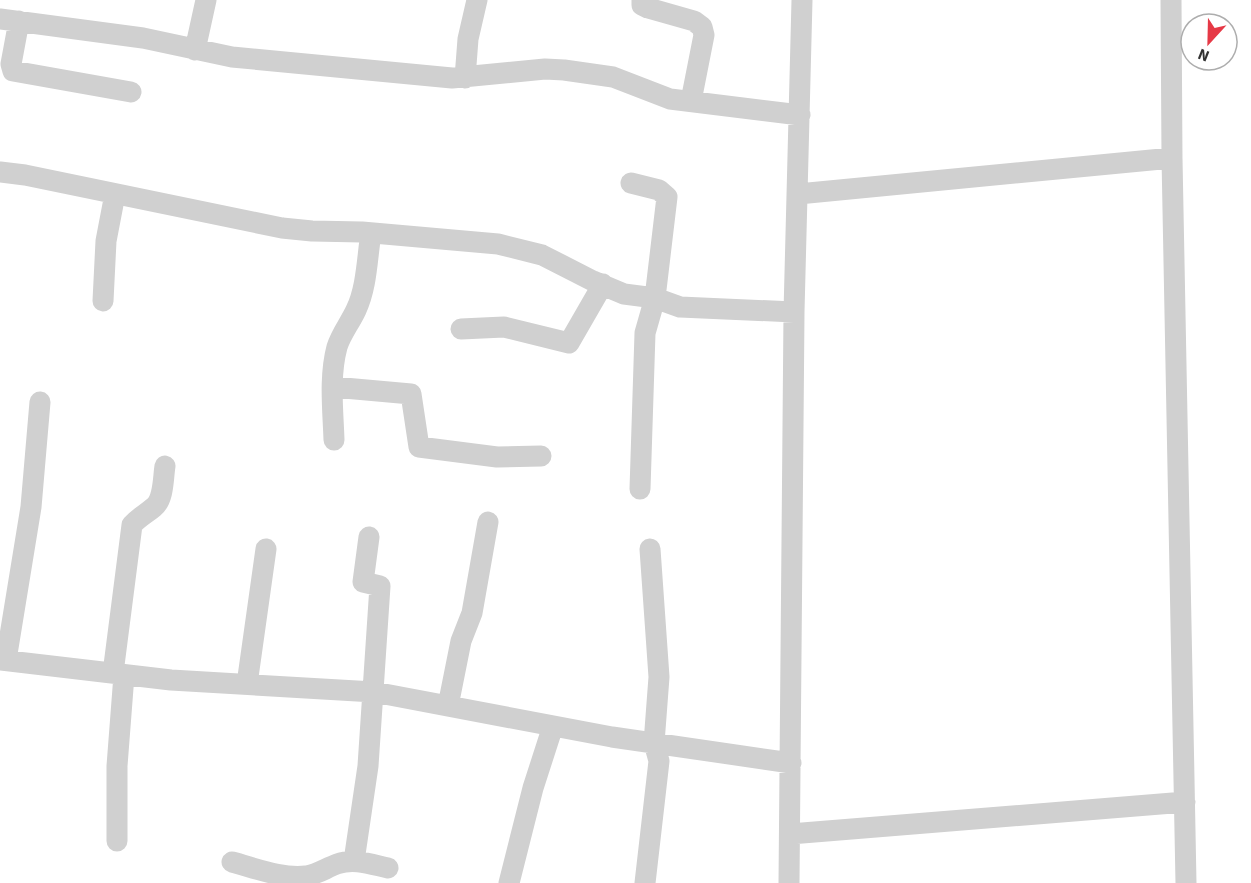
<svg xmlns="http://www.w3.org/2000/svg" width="1251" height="883" viewBox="0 0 1251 883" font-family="'Source Sans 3',sans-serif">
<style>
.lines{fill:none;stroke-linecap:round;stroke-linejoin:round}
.street{stroke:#d0d0d0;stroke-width:21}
</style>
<rect width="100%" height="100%" fill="#fff"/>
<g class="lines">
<!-- street -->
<path class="street" d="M642 0V5L648 8 694 21 702 27 704 35 691 101
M1171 0 1172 158 1186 883
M0 19 143 38 232 57 452 78 545 69 564 70 613 77 670 99 800 115
M19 21 11 64 13 71 131 92
M195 50 206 0
M465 78 468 39 477 0
M0 172 25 175 282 228 312 231 362 232 498 244 542 255 593 281 624 294 655 298 680 307 794 312
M631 183 659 190 667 197 655 298 645 333 640 489
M798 194 1172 158
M103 301 106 241 115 194
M461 329 504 327 569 343 603 284
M333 387 411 394 419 447 497 457 541 456
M334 440C333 410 329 377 337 347 341 334 350 323 356 310 367 287 367 258 371 233
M0 660 171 680 374 692 612 737 791 763
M6 660 31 507 40 402
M113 673 132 525C139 517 146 514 154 507 164 499 163 478 165 466
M247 684 266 549
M448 706 461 641 472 613 488 522
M790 834 1185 802
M117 841V766L124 675
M354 861 368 766 380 586 363 582 369 537
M232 862C255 868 282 879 306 876 318 874 326 868 337 864 354 858 370 864 388 868
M509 883 533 788 553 726
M645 883 659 761 654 743 659 677 650 549
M789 883 794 312 802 0"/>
</g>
<!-- north arrow -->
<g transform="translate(1209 42) rotate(202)"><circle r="28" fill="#ffffff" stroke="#adadad" stroke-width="1.5"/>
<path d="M0-4.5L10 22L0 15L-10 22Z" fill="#e63946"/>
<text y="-9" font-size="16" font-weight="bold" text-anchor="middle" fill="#333333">N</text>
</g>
</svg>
